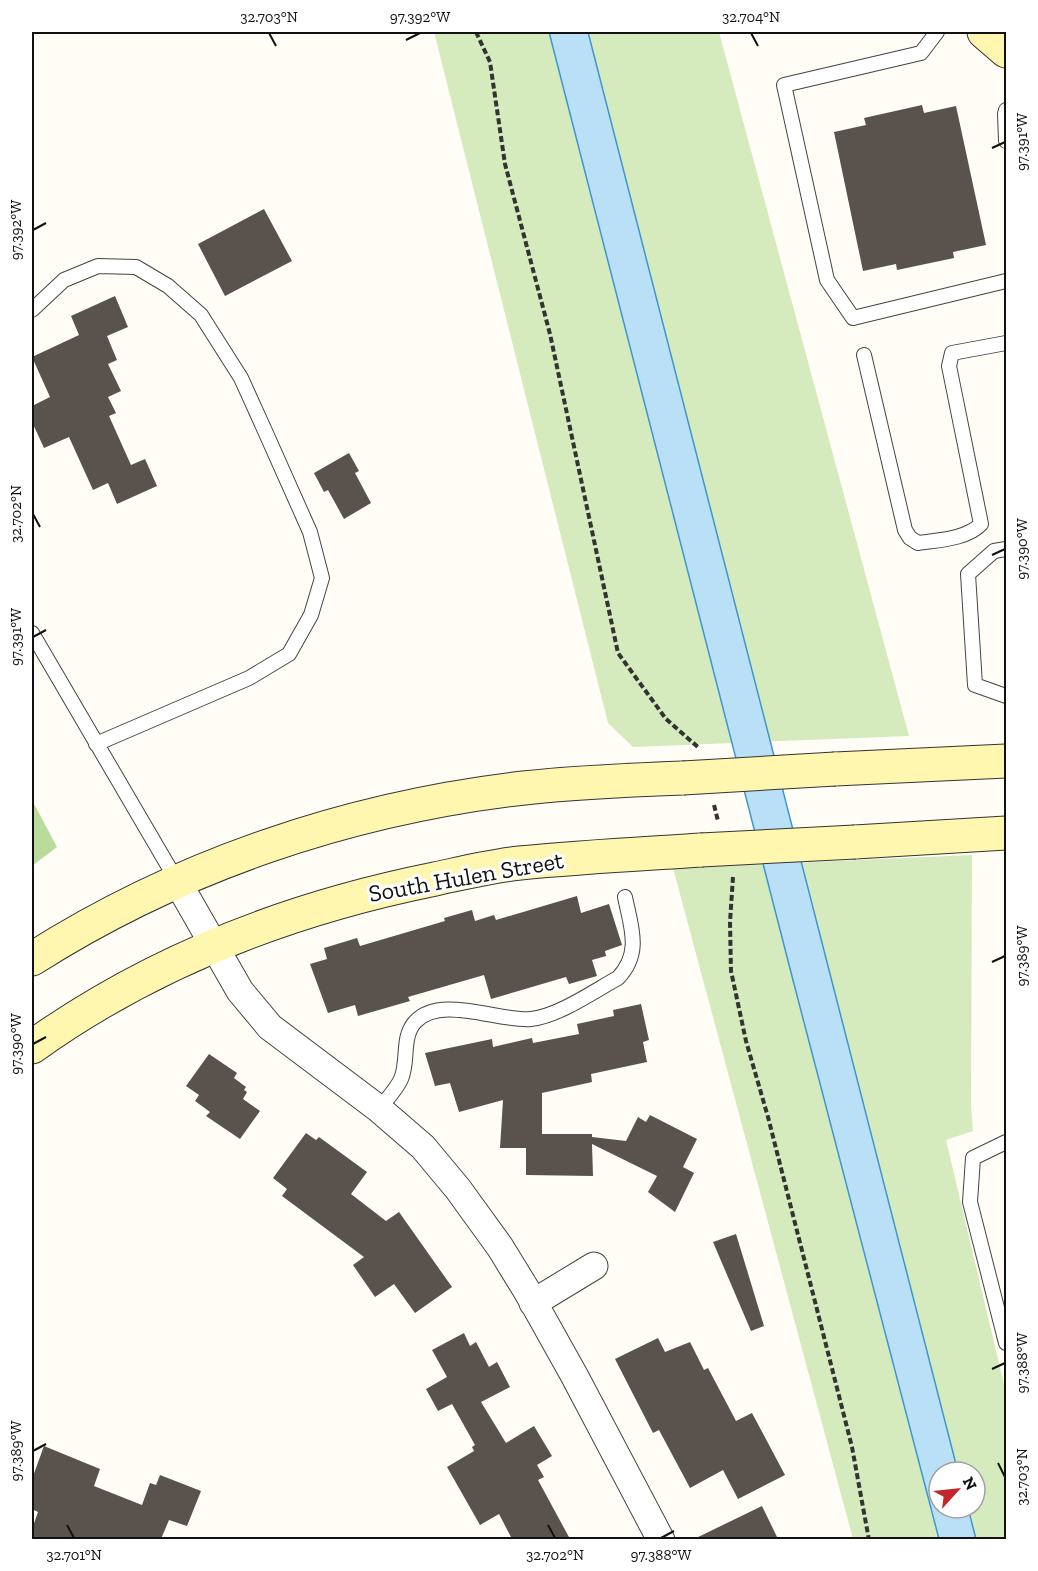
<svg xmlns="http://www.w3.org/2000/svg" width="1038" height="1571" viewBox="0 0 1038 1571" font-family="'Zilla Slab',serif">
<style>
.green{fill:#d5ebbd;fill-rule:evenodd}
.forest{fill:#b9dc9c}
.water{fill:#b9e0f7;stroke:#3f96cf;stroke-width:1.5}
.building{fill:#5a524d}
.lines{fill:none;stroke-linecap:round;stroke-linejoin:round}
.lane-casing{stroke:#444;stroke-width:16}
.street-casing{stroke:#444;stroke-width:29}
.secondary-casing{stroke:#333;stroke-width:35}
.path{stroke:#333;stroke-width:4;stroke-dasharray:6 3;stroke-linecap:butt}
.lane{stroke:#fff;stroke-width:14}
.street{stroke:#fff;stroke-width:27}
.secondary{stroke:#fff6b0;stroke-width:33}
.secondary-bridge-casing{stroke:#333;stroke-width:35;stroke-linecap:butt}
.secondary-bridge{stroke:#fff6b0;stroke-width:33}
.ticks{fill:none;stroke:#111;stroke-width:2}
.labels{text-anchor:middle;stroke-width:6;stroke-linejoin:round;paint-order:stroke}
.street-label{font-size:24px;fill:#111;stroke:#fff}
.neatline{fill:none;stroke:#111;stroke-width:2}
.ticks-label{font-size:15px;text-anchor:middle;fill:#111}
</style>
<rect width="100%" height="100%" fill="#fffdf5"/>
<!-- green -->
<path class="green" d="M434 32H719L909 736 633 747 608 723Z
M972 855 971 1105 973 1131 946 1140 1006 1393V1539H853L673 868ZM939 1472H975V1508H939Z"/>
<!-- forest -->
<path class="forest" d="M32 800 57 847 32 866Z"/>
<!-- water -->
<path class="water" d="M549 32H588L958 1472H939V1508H968L976 1539H939L794 984Z"/>
<!-- building -->
<path class="building" d="M922 105 924 113 956 106 986 245 953 252 954 258 897 270 896 264 863 271 834 132 866 125 864 118Z
M264 209 292 261 225 296 198 244Z
M115 296 128 327 107 336 117 360 108 364 121 391 108 397 116 413 109 416 131 465 145 459 157 486 117 504 108 483 93 490 69 437 44 448 32 422V406L50 397 32 357 79 335 71 316Z
M349 453 359 471 355 473 371 503 344 519 328 490 324 492 314 473Z
M577 896 581 913 609 904 622 945 605 951 606 956 592 960 597 976 569 984 566 977 491 999 484 975 408 997 410 1001 358 1016 355 1005 328 1013 310 964 327 959 324 948 357 938 360 946 445 921 444 918 472 910 475 921 494 915 496 920Z
M641 1004 649 1040 643 1042 647 1062 591 1074 592 1082 542 1093V1134H592V1137L626 1141 638 1117 646 1122 650 1115 697 1139 683 1167 694 1173 675 1212 648 1192 657 1176 592 1144 593 1176 526 1175V1148H500L503 1100 459 1112 450 1083 435 1086 425 1053 492 1039 493 1047 532 1038 533 1043 579 1034 577 1024 614 1016 613 1010Z
M209 1054 237 1073 234 1078 246 1087 244 1090 247 1092 243 1099 260 1111 240 1139 206 1116 210 1112 195 1101 199 1095 186 1086Z
M306 1133 316 1140 319 1137 367 1172 351 1194 386 1221 399 1212 452 1287 415 1313 394 1284 375 1297 353 1265 364 1257 282 1196 287 1189 273 1178Z
M736 1234 764 1326 751 1331 713 1242Z
M464 1333 470 1346 476 1342 489 1367 497 1362 510 1387 481 1402 506 1443 534 1426 552 1456 537 1465 544 1477 538 1480 570 1539H512L499 1514 480 1525 447 1467 474 1451 472 1447 475 1445 452 1404 438 1411 426 1389 447 1377 432 1350Z
M658 1338 665 1352 690 1342 704 1370 708 1368 736 1421 752 1413 785 1475 738 1499 723 1470 690 1488 659 1430 653 1433 615 1359Z
M44 1446 100 1469 94 1486 142 1505 150 1483 156 1485 160 1475 201 1491 187 1526 169 1520 161 1539H32V1529L38 1512 32 1509V1479Z
M762 1506 778 1539H694Z"/>
<g class="lines">
<!-- lane casing -->
<g class="lane-casing">
<path id="lane" d="M937 32 921 53 784 85 827 280 853 318 1006 281
M1006 110 1005 114 1006 141
M32 310 64 280 98 266 136 267 168 286 201 315 241 378 265 431 310 532 322 578 311 615 289 654 249 678 96 744
M864 355 905 530 910 538 918 543C938 540 967 539 981 524L949 366 952 353 1006 343
M1006 549 994 551 968 574 975 685 1006 696
M32 633 177 881
M379 1109C386 1100 396 1090 401 1079 409 1061 401 1038 415 1022 440 994 499 1022 531 1019 559 1016 594 991 618 978 642 953 631 927 625 897
M1006 1142 973 1158 970 1202 1006 1343"/>
</g>
<!-- street casing -->
<g class="street-casing">
<path id="street" d="M177 881 240 991 270 1027 379 1109 423 1147 458 1189 500 1247 527 1291 574 1375 661 1540
M533 1303 594 1266"/>
</g>
<!-- secondary casing -->
<g class="secondary-casing">
<path id="secondary" d="M984 32 1006 51
M835 769 1006 761
M855 842 1006 833
M32 959C180 865 350 808 524 788 577 782 630 780 683 778
M32 1047C152 961 291 908 435 879 463 873 491 866 520 863 580 857 640 854 701 850"/>
</g>
<!-- path -->
<path class="path" d="M476 32 490 62 505 164 550 334 618 653 666 719 699 748
M714 805 718 821
M733 877 730 922 731 971 746 1041 768 1117 852 1447 869 1540"/>
<!-- lane -->
<use href="#lane" class="lane"/>
<!-- street -->
<use href="#street" class="street"/>
<!-- secondary -->
<use href="#secondary" class="secondary"/>
<!-- secondary-bridge casing -->
<g class="secondary-bridge-casing">
<path id="secondary-bridge" d="M683 778 835 769
M701 850 855 842"/>
</g>
<!-- secondary-bridge -->
<use href="#secondary-bridge" class="secondary-bridge"/>
</g>
<!-- ticks -->
<path class="ticks" d="M269 33 276 46M751 33 758 46M406 40 420 33M992 148 1005 142M33 230 46 223M33 514 40 527M992 555 1005 549M33 637 46 630M992 962 1005 956M33 1044 46 1037M992 1369 1005 1363M33 1451 46 1444M998 1463 1005 1477M67 1525 74 1538M548 1525 555 1538M661 1538 674 1531"/>
<g class="labels">
<!-- street labels -->
<g class="street-label">
<text transform="translate(466 877) rotate(-10)" y="8">South Hulen Street</text>
</g>
</g>
<!-- border -->
<rect width="1038" height="1571" fill="none" stroke="#ffffff" stroke-width="66"/>
<!-- north arrow -->
<g transform="translate(957 1490) rotate(63)"><circle r="28" fill="#ffffff" stroke="#a0a0a0" stroke-width="1.5"/>
<path d="M0-4.5L10 22L0 15L-10 22Z" fill="#c4262e"/>
<text y="-9" font-size="16" font-weight="bold" text-anchor="middle" fill="#111111">N</text>
</g>
<rect x="33" y="33" width="972" height="1505" class="neatline"/>
<g class="ticks-label">
<text x="269" y="22">32.703°N</text>
<text x="420" y="22">97.392°W</text>
<text x="751" y="22">32.704°N</text>
<text transform="translate(1022 142) rotate(-90)" y="5">97.391°W</text>
<text transform="translate(16 230) rotate(-90)" y="5">97.392°W</text>
<text transform="translate(16 514) rotate(-90)" y="5">32.702°N</text>
<text transform="translate(1022 549) rotate(-90)" y="5">97.390°W</text>
<text transform="translate(16 637) rotate(-90)" y="5">97.391°W</text>
<text transform="translate(1022 956) rotate(-90)" y="5">97.389°W</text>
<text transform="translate(16 1044) rotate(-90)" y="5">97.390°W</text>
<text transform="translate(1022 1363) rotate(-90)" y="5">97.388°W</text>
<text transform="translate(16 1451) rotate(-90)" y="5">97.389°W</text>
<text transform="translate(1022 1477) rotate(-90)" y="5">32.703°N</text>
<text x="74" y="1560">32.701°N</text>
<text x="555" y="1560">32.702°N</text>
<text x="661" y="1560">97.388°W</text>
</g>
</svg>
